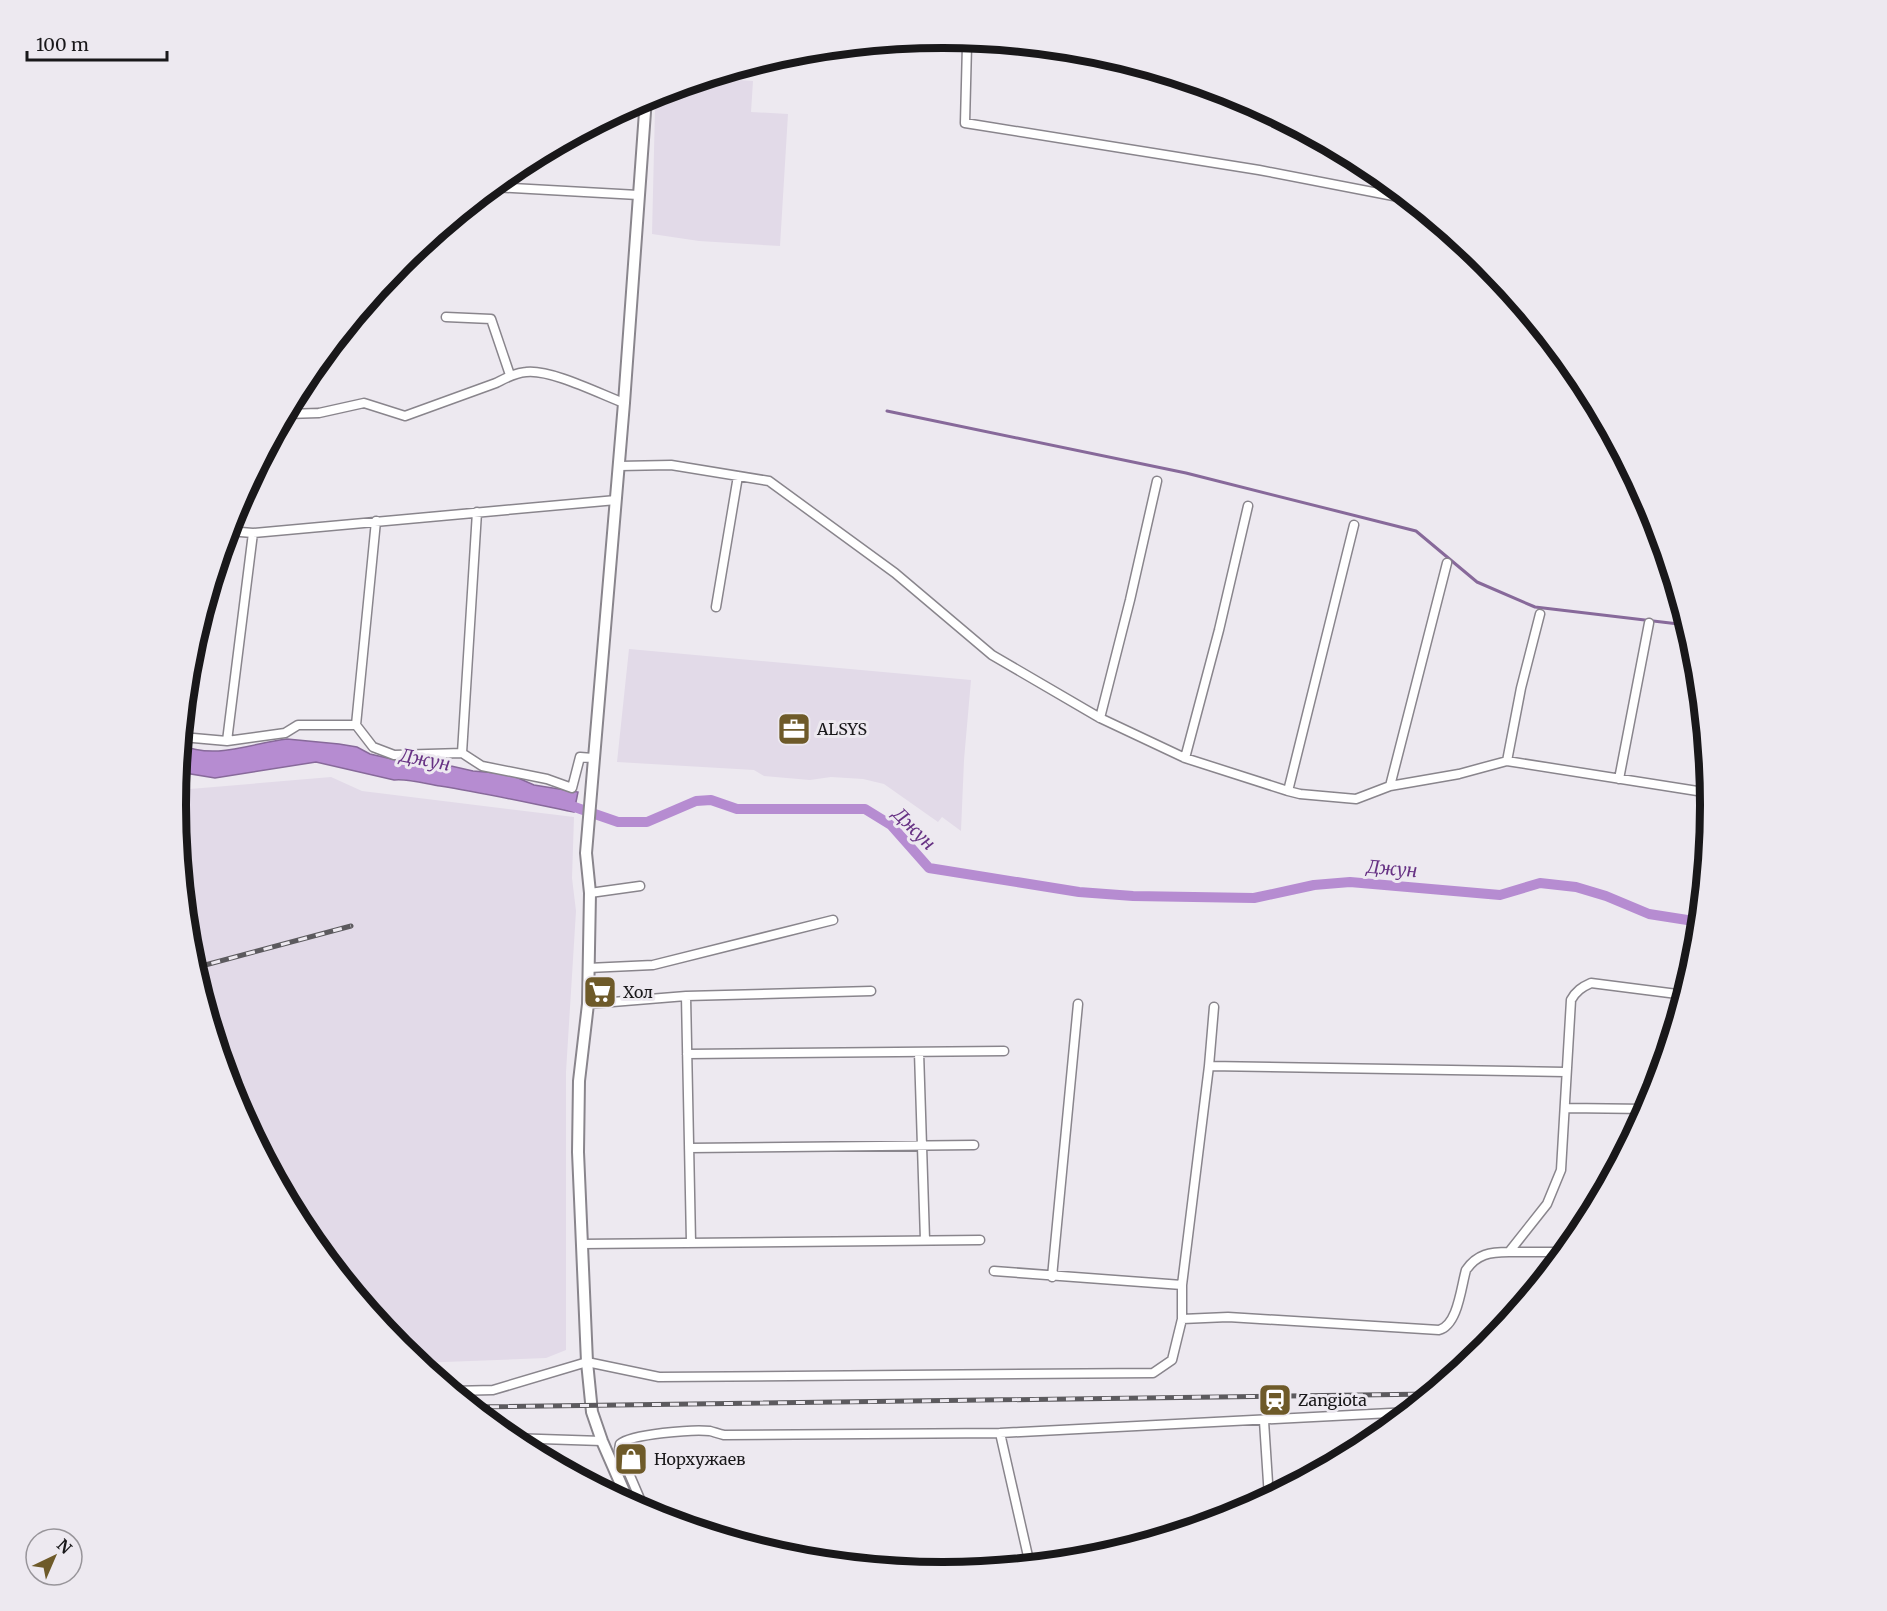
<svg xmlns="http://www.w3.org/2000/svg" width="1887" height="1611" viewBox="0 0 1887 1611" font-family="Merriweather,serif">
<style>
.built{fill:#e2dae8}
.water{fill:#b68cd1;stroke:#87699a;stroke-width:1.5}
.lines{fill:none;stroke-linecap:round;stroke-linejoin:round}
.stream{stroke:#87699a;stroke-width:3}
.canal{stroke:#b68cd1;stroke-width:10}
.street-casing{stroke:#89858c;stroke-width:11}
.secondary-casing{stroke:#89858c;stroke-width:14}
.street{stroke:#fff;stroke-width:8}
.secondary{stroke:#fff;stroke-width:10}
.rail-casing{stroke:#5c5a5e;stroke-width:5}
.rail{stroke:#ede9f0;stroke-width:3;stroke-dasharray:9;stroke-linecap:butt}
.labels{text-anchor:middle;stroke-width:6;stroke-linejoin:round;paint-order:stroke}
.poi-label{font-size:16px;fill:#19181a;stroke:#ede9f0;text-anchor:start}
.water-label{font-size:18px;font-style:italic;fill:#673284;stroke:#ede9f0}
.rim{fill:none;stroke:#19181a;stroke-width:8}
</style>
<rect width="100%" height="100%" fill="#ede9f0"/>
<!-- built -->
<path class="built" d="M710 78 753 81 751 112 788 114 780 246 699 241 652 234 655 109 668 90Z
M629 649 971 680 964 760 961 831 942 817 938 822 884 784 863 779 831 777 810 780 764 776 754 770 617 762Z
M331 777 362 791 574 817 572 878 576 911 566 1072V1350L546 1358 418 1363 400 1348 305 1232 234 1099 190 955 176 805 177 786 190 789Z"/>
<!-- water -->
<path class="water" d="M287 739 339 744 357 747 370 754 396 760 438 763 473 771 509 774 534 785 578 792 574 812C529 803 485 793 440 786 427 784 406 778 394 780L316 762 215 778 179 772 181 745C216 760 252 743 287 739Z"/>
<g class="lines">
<!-- stream -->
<path class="stream" d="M887 411 1186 473 1416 531 1477 582 1535 607 1687 625"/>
<!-- canal -->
<path class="canal" d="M563 803 618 822H647L696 801 711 800 737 809H865L891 825 929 868 1079 892 1133 896 1254 898 1314 885 1350 882 1500 895 1540 883 1576 887 1606 896 1649 914 1700 922"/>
<!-- street casing -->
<g class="street-casing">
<path id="street" d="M964 40 967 45 965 123 1259 170 1409 199
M493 187 638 195
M416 250H417
M446 317 491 319 510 375
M286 414 319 413 364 403 405 416 496 383C506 378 514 373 526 372 551 369 600 394 624 403
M619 466 671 465 769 481 895 573 992 655 1100 718 1185 758 1288 791 1300 794 1356 799 1390 786 1459 774 1507 761 1710 793
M376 521 356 725 373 747 394 755 462 753 482 766 547 779 572 788 580 757 593 758
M228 531 253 533 616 500
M716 607 738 476
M1100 718 1130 600 1157 481
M182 737 227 741 285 733 298 725H356
M227 741 253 533
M462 753 477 512
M1185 758 1219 630 1248 506
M1507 761 1521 688 1540 614
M1619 779 1649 623
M1390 786 1447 563
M1288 791 1354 525
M590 893 640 886
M588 968 653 965 833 920
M686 996 691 1242
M588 1004 686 996 871 991
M919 1052 925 1240
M687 1054 1004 1051
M1209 1066 1565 1072
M1566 1108 1648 1109
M689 1148 974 1145
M581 1244 980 1240
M1509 1252H1566
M994 1271 1182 1285
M1052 1277 1078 1004
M1182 1319 1228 1317 1439 1330C1458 1325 1461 1287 1466 1270 1477 1254 1490 1252 1509 1252L1547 1204 1561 1170 1571 1000C1576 991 1582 987 1591 983L1685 995
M452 1391 493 1390 587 1362 659 1377 1153 1373 1172 1360 1182 1319V1285L1209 1066 1214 1007
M1264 1421 1269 1498
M1000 1433 1030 1565
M510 1438 602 1441
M642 1511 643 1506 619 1450 620 1444C631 1434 694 1429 710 1431 714 1432 719 1434 724 1435L1000 1433 1410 1412
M1068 1561 1101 1556"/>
</g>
<!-- secondary casing -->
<g class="secondary-casing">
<path id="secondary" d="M630 1505 602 1441 592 1412 587 1362 578 1152 579 1081 588 1004 590 893 586 853 624 403 646 98"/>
</g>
<!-- street -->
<use href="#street" class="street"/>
<!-- secondary -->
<use href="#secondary" class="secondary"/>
<!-- rail casing -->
<g class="rail-casing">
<path id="rail" d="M194 968 351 926
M472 1407 1431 1394"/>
</g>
<!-- rail -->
<use href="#rail" class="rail"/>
</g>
<!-- icons -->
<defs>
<g id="office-square" transform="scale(1.725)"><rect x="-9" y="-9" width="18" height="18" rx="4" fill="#6e5a29" stroke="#ede9f0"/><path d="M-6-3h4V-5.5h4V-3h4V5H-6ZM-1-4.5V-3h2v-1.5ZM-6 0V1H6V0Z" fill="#fff"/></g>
<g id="supermarket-square" transform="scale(1.725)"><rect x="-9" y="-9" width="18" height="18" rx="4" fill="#6e5a29" stroke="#ede9f0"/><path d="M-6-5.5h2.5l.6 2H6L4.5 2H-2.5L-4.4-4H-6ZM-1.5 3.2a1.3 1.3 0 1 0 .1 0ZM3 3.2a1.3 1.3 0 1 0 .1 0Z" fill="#fff"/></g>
<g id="station-square" transform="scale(1.725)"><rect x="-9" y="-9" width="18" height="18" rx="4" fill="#6e5a29" stroke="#ede9f0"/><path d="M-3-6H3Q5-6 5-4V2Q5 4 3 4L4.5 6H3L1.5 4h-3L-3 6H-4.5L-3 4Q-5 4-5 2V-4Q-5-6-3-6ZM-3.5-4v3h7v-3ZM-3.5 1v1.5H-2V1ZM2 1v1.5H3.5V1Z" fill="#fff"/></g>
<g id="shop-square" transform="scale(1.725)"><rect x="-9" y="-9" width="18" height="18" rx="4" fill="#6e5a29" stroke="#ede9f0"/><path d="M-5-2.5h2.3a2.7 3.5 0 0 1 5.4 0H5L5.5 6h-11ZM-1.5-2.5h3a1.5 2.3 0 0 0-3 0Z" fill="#fff"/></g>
</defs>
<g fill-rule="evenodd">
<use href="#office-square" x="794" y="729"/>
<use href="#supermarket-square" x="600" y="992"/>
<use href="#station-square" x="1275" y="1400"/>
<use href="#shop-square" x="631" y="1459"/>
</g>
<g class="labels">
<!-- poi labels -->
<g class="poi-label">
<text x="817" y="735">ALSYS</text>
<text x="623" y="998">Хол</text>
<text x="1298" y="1406">Zangiota</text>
<text x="654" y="1465">Норхужаев</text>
</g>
<!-- water labels -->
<g class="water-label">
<text transform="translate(425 760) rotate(11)" y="6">Джун</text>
<text transform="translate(914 829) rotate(45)" y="6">Джун</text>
<text transform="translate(1392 869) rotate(5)" y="6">Джун</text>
</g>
</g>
<!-- crop -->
<path d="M0 0H1887V1611H0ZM186 805a757 757 0 1 1 1514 0a757 757 0 1 1-1514 0Z" fill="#ede9f0" fill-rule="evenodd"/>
<path class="rim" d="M186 805a757 757 0 1 1 1514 0a757 757 0 1 1-1514 0Z"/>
<!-- north arrow -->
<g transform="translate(54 1557) rotate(44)"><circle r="28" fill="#ede9f0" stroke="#98959a" stroke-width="1.5"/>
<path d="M0-4.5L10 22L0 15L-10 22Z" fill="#6e5a29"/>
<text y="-9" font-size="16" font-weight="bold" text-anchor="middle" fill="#19181a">N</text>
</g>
<!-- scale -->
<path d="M27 51v9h140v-9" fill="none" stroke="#19181a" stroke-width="3"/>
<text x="36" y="51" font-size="18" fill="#19181a" stroke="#ede9f0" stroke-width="4.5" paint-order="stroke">100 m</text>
</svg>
